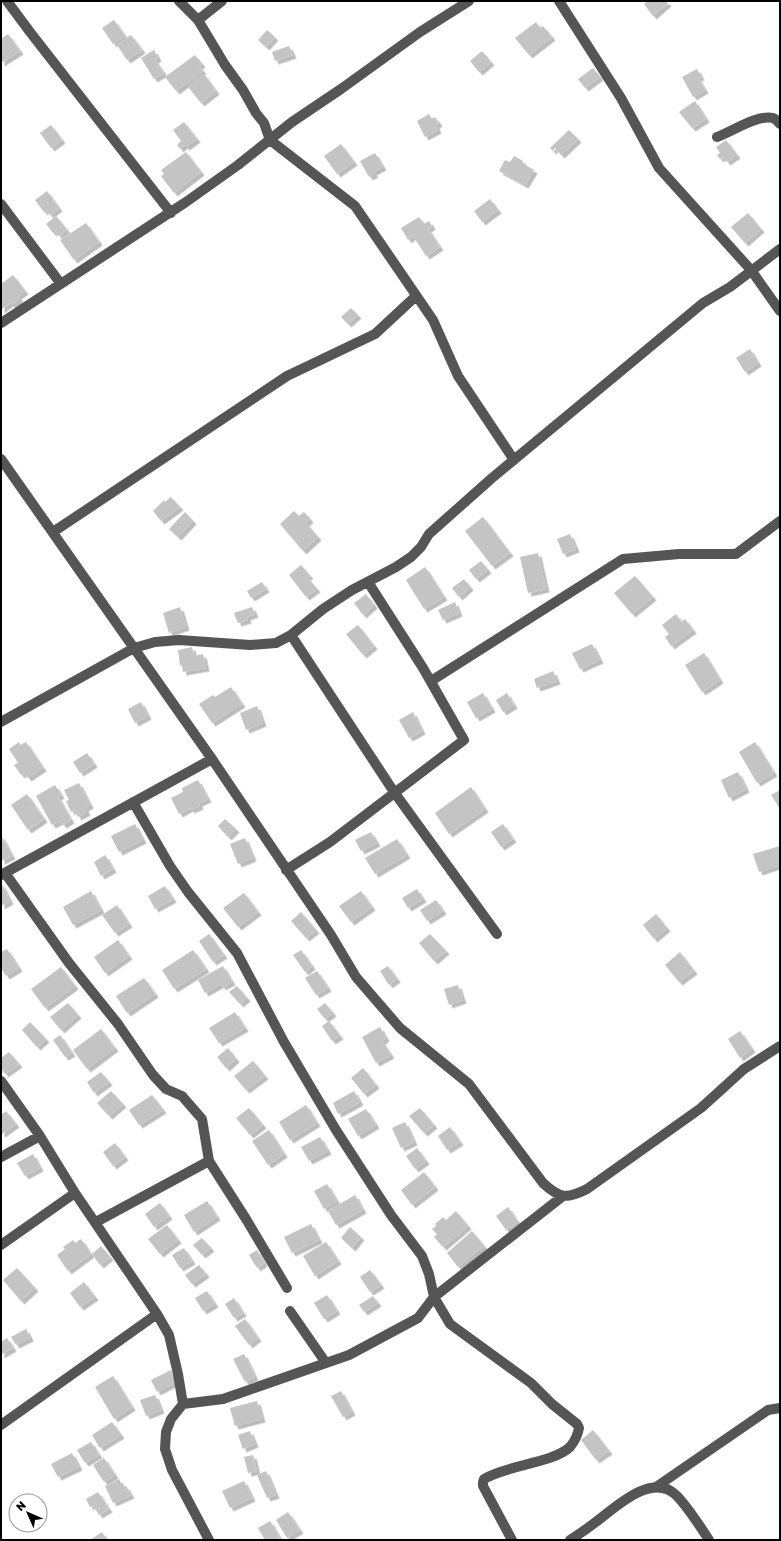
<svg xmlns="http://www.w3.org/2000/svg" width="781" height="1541" viewBox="0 0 781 1541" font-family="'Golos Text',sans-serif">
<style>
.building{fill:#c4c4c4;filter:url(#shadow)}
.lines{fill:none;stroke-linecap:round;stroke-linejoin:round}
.minor{stroke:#555;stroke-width:10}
</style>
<defs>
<filter id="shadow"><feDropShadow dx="3.5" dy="3.5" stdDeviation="0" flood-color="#0004"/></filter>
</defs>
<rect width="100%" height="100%" fill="#fff"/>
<!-- building -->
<path class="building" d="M647 1H666L668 3 653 16 644 4Z
M114 20 125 36 113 44 102 28Z
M536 22 540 28 543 26 552 37 529 55 515 38Z
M267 30 275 37 266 47 258 40Z
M8 34 20 51 1 63V39Z
M131 35 142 50 127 60 117 45Z
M289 46 293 55 275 61 272 52Z
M154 50 158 58 155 60 164 73 154 79 141 58Z
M482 51 491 62 479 72 470 61Z
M195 55 202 64 199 66 203 71 176 91 165 77Z
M593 68 600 77 585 88 578 79Z
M697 69 701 77 698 78 705 90 693 97 682 77Z
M204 74 216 91 201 103 188 87Z
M695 101 706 119 692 128 679 112Z
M429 114 432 119 435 117 439 123 436 125 438 130 425 137 417 121Z
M184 122 197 139 186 147 184 145 180 149 177 145 181 141 173 130Z
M51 125 62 140 51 148 40 133Z
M569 130 578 139 561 155 555 148 553 151 550 148Z
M726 140 737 155 727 162 723 157 720 159 717 155 720 153 716 147Z
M341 144 354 162 337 174 324 156Z
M186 152 201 172 174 193 161 176 164 174 161 170Z
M375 153 383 167 373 172 375 174 369 177 360 161Z
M514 156 523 161 522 163 534 170 525 185 499 171 505 160 510 162Z
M47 191 59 208 50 215 46 210 44 212 35 200Z
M490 199 498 210 482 222 474 211Z
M748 213 761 229 745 243 731 227Z
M56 216 67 230 59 236 55 231 53 233 46 224Z
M419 217 424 224 429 221 432 226 428 229 440 247 426 256 413 236 408 240 401 228Z
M86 223 99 242 74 260 60 240Z
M13 275 25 291 18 296 20 299 12 305 10 303 1 310V284Z
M351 308 358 315 348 324 341 317Z
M750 349 758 363 745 372 736 358Z
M171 497 180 507 161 521 153 511 164 500 165 502Z
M294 511 299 516 304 512 310 519 306 523 318 537 303 551 280 524Z
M185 512 193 521 178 537 169 529Z
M483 517 510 553 492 566 465 531Z
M570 534 576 549 563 554 557 539Z
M538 553 546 589 528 593 520 557Z
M481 561 488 570 476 579 469 570Z
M301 565 310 576 307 577 317 589 306 597 289 575Z
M425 567 444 597 424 609 406 580Z
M635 576 653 597 632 614 614 593Z
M464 579 470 587 459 597 452 588Z
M262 582 266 589 251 598 247 591Z
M366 594 374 605 363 615 354 603Z
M455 602 459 613 443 620 438 610Z
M180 607 186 627 169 633 163 613Z
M252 607 255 614 247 617 248 620 238 623 234 613Z
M676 614 681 622 685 619 693 630 671 646 665 637 669 634 662 625Z
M358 625 374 646 363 655 346 634Z
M592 644 600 660 580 669 572 653Z
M192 647 194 656 203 654 206 668 183 672 182 665 180 666 178 650Z
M704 653 720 680 702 692 685 665Z
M553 671 557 681 537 688 534 679Z
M231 687 242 704 212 723 199 704 213 695 215 697Z
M483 693 492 709 476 718 467 702Z
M507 693 514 705 503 712 496 700Z
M141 702 148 716 135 723 128 709Z
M257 706 263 723 246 730 240 713Z
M413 712 422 731 409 738 399 720Z
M19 742 20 745 26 742 43 768 28 778 24 773 21 775 14 765 18 763 9 749Z
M755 742 774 773 757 783 739 752Z
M87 753 94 764 80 773 73 762Z
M738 772 746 789 729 798 721 780Z
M198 780 208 799 199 803 200 806 191 810 190 808 179 814 171 798 183 792 182 788Z
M79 783 90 805 85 808 87 812 78 817 74 810 71 812 66 801 69 800 64 790Z
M55 785 61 795 58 797 71 820 63 825 60 821 52 825 36 796Z
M471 787 485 809 449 834 435 813Z
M780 790V809L771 795Z
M27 794 44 819 28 830 11 805Z
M225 819 236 829 228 837 218 826Z
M135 824 143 840 119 852 111 836Z
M503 824 513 839 501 847 491 832Z
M371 832 377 843 361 851 355 840Z
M1 835 12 856 1 861Z
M245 838 253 858 238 864 230 844Z
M397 839 407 855 375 874 365 858Z
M780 846V865L759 872 753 854Z
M105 855 113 869 101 876 94 862Z
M1 882 10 901 1 906Z
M165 886 173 899 155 909 148 896Z
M417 889 423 899 408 908 402 898Z
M91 891 101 910 73 925 63 907Z
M361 891 372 907 351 922 339 906Z
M244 893 258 912 238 927 223 908Z
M436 900 443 911 427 921 420 910Z
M117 905 129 924 115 933 102 915Z
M301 912 316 930 306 938 291 921Z
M656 914 667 928 654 939 643 925Z
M209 934 224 955 213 962 199 941Z
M430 934 446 951 434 961 419 943Z
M118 940 129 956 105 973 94 957Z
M7 949 19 968 6 976 1 968V952Z
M193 950 206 969 174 989 162 970Z
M301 950 312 966 305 972 293 955Z
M680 952 694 971 679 982 665 965Z
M223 966 232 982 222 987 221 984 205 993 198 980Z
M388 966 397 979 389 985 380 971Z
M61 967 75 986 45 1008 31 989Z
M317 971 328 988 316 995 305 978Z
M144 978 155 994 127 1013 116 996Z
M458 985 463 1000 449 1005 444 989Z
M237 986 247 998 240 1004 229 992Z
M68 1003 78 1015 61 1030 50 1017Z
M325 1003 333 1013 325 1019 317 1009Z
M235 1012 245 1028 219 1043 209 1028Z
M329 1021 340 1036 332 1041 322 1026Z
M30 1022 46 1039 37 1047 22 1030Z
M380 1027 386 1038 382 1041 391 1055 376 1063 362 1037Z
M101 1029 115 1048 87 1069 73 1050Z
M740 1031 752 1049 740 1058 728 1039Z
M60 1035 72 1053 65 1057 53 1040Z
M228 1048 236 1059 226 1068 217 1057Z
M9 1052 19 1064 5 1074 1 1068V1058Z
M253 1061 265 1076 246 1090 234 1076Z
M363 1068 376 1085 364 1094 351 1078Z
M101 1072 109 1082 94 1093 87 1082Z
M111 1091 123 1104 109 1116 97 1103Z
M354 1091 360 1102 338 1114 333 1103Z
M152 1095 163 1110 139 1125 129 1110Z
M306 1105 317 1123 290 1140 279 1122Z
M249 1108 263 1125 250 1135 236 1118Z
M420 1108 434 1125 424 1133 409 1116Z
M366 1109 376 1125 358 1136 348 1119Z
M6 1111 16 1124 2 1134 1 1133V1115Z
M405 1122 414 1142 401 1148 392 1128Z
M450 1127 460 1142 447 1150 438 1136Z
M269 1130 284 1154 268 1165 252 1141Z
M320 1137 328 1151 309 1161 301 1147Z
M115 1143 125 1157 113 1166 103 1152Z
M417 1148 426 1161 415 1169 406 1156Z
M33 1154 40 1168 25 1176 17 1163Z
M424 1172 435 1187 412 1205 401 1190Z
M327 1184 337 1201 324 1209 314 1191Z
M355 1195 363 1210 336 1225 328 1211Z
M207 1201 217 1217 194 1232 184 1215Z
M160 1203 169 1216 154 1227 145 1214Z
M508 1207 518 1222 506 1230 496 1216Z
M456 1211 468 1226 443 1247 434 1237 437 1234 432 1229 436 1226 435 1224 443 1217 446 1220Z
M311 1224 319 1240 292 1253 284 1237Z
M167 1225 178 1240 160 1254 148 1239Z
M350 1227 361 1237 352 1248 341 1238Z
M472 1231 484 1246 458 1267 447 1253Z
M202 1238 211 1248 202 1255 193 1245Z
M81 1239 91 1254 68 1271 57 1255 65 1249 63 1247 73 1240 75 1243Z
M326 1242 338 1261 315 1276 303 1256Z
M101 1246 110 1257 100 1265 92 1254Z
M184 1248 192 1261 180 1268 172 1255Z
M257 1250 264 1263 257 1268 249 1255Z
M199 1265 206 1274 192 1284 185 1275Z
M17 1268 35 1288 21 1301 3 1280Z
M370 1270 381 1285 370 1292 360 1277Z
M84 1282 95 1297 80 1307 70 1293Z
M207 1291 215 1304 203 1311 195 1298Z
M327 1295 337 1311 324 1319 314 1303Z
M373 1296 378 1303 364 1312 359 1305Z
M234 1298 243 1313 234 1318 225 1304Z
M245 1319 258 1338 249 1345 235 1326Z
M26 1329 30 1338 16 1345 11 1337Z
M7 1338 13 1348 1 1355V1342Z
M244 1354 255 1377 245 1382 233 1359Z
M171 1370 176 1382 157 1392 151 1380Z
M113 1376 132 1407 114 1419 95 1387Z
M341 1391 352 1412 343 1417 331 1396Z
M155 1395 161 1410 146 1416 140 1400Z
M257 1401 262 1419 235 1426 230 1408Z
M112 1422 121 1435 100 1448 92 1435Z
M593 1430 609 1451 596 1460 581 1440Z
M250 1431 255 1444 243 1449 238 1435Z
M91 1442 99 1455 85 1463 77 1450Z
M72 1453 79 1467 58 1477 51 1464Z
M253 1455 257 1471 248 1473 244 1457Z
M104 1458 115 1475 104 1482 93 1465Z
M266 1471 276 1495 267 1498 257 1475Z
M119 1479 123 1487 126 1486 131 1495 113 1503 105 1486Z
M244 1481 252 1498 230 1508 222 1491Z
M98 1492 109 1509 99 1515 93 1505 90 1507 86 1499Z
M288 1512 300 1530 287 1538 276 1520Z
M270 1521 280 1538 276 1540H265L258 1528Z
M102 1532 107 1540H90Z"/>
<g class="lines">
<!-- minor -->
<path class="minor" d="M7 1 30 32 171 213
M179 1 198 20 225 65 243 90 256 113 264 123 270 140 355 206 433 320 458 376 514 460
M559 1 621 98 659 168 751 270 780 311
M198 20 222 1
M717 137C731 132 758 114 773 118 776 119 778 122 780 124
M1 204 61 284
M1 323 186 202 238 165 292 122 341 89 420 32 469 1
M1 459 212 759 331 935 356 977 400 1028 469 1084 543 1183C560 1199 567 1199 587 1189L701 1108 744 1069 780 1046
M53 532 287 376 375 334 416 296
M291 635 394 792 497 934
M431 681 623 559 679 554H736L780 521
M1 722 134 648 155 642 179 640 250 645 276 643 291 635 323 609 352 590 396 567 411 557 421 547 429 534 492 478 703 303 730 287 780 249
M133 802 170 866 188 892 237 953 284 1042 336 1130 391 1215 422 1256 429 1274 434 1297 450 1324 531 1383 552 1404 577 1424 579 1428C578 1434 574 1442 570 1447 553 1463 507 1465 484 1479L483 1482V1486L512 1540
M286 870 330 842 464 740 423 668 368 582
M5 873 69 963 118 1024 153 1075 166 1089 182 1096 202 1119 209 1161 246 1219 287 1288
M1 875 212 759
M1 1081 40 1136 75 1193 1 1245
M1 1157 40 1136
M75 1193 157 1314 169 1335 178 1374 183 1404 171 1419 166 1432 165 1449 172 1470 209 1540
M96 1222 209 1161
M290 1311 326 1363 349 1355 418 1318 434 1297 563 1196
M183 1404 223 1399 326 1363
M1 1425 157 1314
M656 1487 768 1410 780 1408
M570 1540C581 1533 591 1526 601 1518 619 1504 653 1473 676 1495 687 1506 700 1526 709 1540"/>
</g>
<!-- border -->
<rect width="781" height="1541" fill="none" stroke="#000000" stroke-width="4"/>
<!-- north arrow -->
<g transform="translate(28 1513) rotate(315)"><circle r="19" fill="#ffffff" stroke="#999999"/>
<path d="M0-3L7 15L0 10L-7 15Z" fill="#000000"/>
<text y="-6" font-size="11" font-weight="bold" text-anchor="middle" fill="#000000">N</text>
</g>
</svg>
